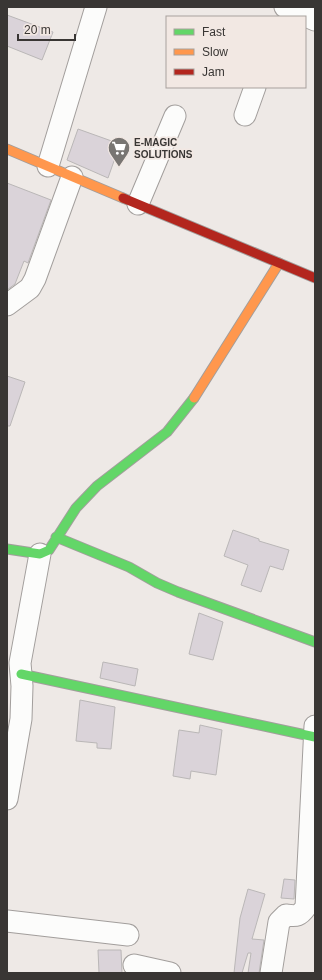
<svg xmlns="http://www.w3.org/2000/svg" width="322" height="980" viewBox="0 0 322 980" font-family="Arial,sans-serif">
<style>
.building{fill:#dad3d9;stroke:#bab7b7}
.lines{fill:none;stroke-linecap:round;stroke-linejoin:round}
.street-casing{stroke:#a29e9c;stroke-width:23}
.fast-casing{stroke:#a29e9c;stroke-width:11}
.slow-casing{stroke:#a29e9c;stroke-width:11}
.jam-casing{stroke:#a29e9c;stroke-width:11}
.street{stroke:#fcfcfb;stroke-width:21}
.fast{stroke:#63d668;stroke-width:9}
.slow{stroke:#ff974d;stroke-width:9}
.jam{stroke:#b3261e;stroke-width:9}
.labels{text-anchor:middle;stroke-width:3.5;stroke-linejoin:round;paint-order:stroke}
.poi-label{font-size:10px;font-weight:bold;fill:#393634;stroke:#f2e8e3;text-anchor:start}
</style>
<rect width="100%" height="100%" fill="#eee9e6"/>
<!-- building -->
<path class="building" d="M7 15 53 32 42 60 7 46Z
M78 129 120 144 108 178 67 160Z
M7 183 51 200 28 263 24 261 15 284 7 290Z
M7 376 25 382 10 426H7Z
M233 530 259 539V541L289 550 283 570 270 566 261 592 241 585 248 565 224 556Z
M199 613 223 622 213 660 189 654Z
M103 662 138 669 135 686 100 678Z
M80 700 115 707 111 749 97 748V743L76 741Z
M200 725 222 730 216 775 191 771 190 779 173 776 179 730 199 733Z
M284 879 295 880 294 899 281 898Z
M248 889 265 894 252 939 264 940 259 973H248L251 953H248L242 973H234L240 918Z
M98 950H121L122 973H99Z"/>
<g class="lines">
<!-- street casing -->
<g class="street-casing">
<path id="street" d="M285 7 315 20
M245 115 255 87
M48 166 96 7
M138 204 175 116
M7 305 30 288 35 279 72 177
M7 799 21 719 22 686 20 663 40 554
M7 921 128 935
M134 965 170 973
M271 973 279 922 286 915C296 916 299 917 306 907L315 726"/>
</g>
<!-- fast casing -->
<g class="fast-casing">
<path id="fast" d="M56 537 129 567 157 583 178 592 315 642
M7 549 40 554 49 550 76 508 97 486 167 432 194 398
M21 674 315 737"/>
</g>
<!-- slow casing -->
<g class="slow-casing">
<path id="slow" d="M7 149 123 198
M194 398 279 263"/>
</g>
<!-- jam casing -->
<g class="jam-casing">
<path id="jam" d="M123 198 315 278"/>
</g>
<!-- street -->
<use href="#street" class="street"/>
<!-- fast -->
<use href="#fast" class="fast"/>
<!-- slow -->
<use href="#slow" class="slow"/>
<!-- jam -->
<use href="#jam" class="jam"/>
</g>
<!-- icons -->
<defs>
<g id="supermarket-pin" transform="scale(1.15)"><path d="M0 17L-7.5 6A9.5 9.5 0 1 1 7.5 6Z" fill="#787572" stroke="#f2e8e3"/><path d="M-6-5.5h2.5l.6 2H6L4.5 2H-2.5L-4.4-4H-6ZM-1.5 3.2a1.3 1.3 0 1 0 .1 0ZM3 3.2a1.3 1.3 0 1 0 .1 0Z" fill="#fff"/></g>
</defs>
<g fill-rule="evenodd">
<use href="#supermarket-pin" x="119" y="148"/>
</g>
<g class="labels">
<!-- poi labels -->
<g class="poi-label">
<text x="134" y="146">E-MAGIC<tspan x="134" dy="12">SOLUTIONS</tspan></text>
</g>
</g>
<!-- border -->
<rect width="322" height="980" fill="none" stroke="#393634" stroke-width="16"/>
<!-- legend -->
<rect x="166" y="16" width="140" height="72" fill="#f2e8e3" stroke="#a8a19d"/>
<rect x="174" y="29" width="20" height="6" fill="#63d668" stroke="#a8a19d"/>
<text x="202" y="36" font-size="12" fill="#393634">Fast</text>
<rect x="174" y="49" width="20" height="6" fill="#ff974d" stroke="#a8a19d"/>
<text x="202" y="56" font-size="12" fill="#393634">Slow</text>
<rect x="174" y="69" width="20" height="6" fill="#b3261e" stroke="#a8a19d"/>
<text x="202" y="76" font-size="12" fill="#393634">Jam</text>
<!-- scale -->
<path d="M18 34v6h57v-6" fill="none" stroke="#393634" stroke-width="2"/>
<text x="24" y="34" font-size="12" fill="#393634" stroke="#f2e8e3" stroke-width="3" paint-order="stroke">20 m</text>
</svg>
